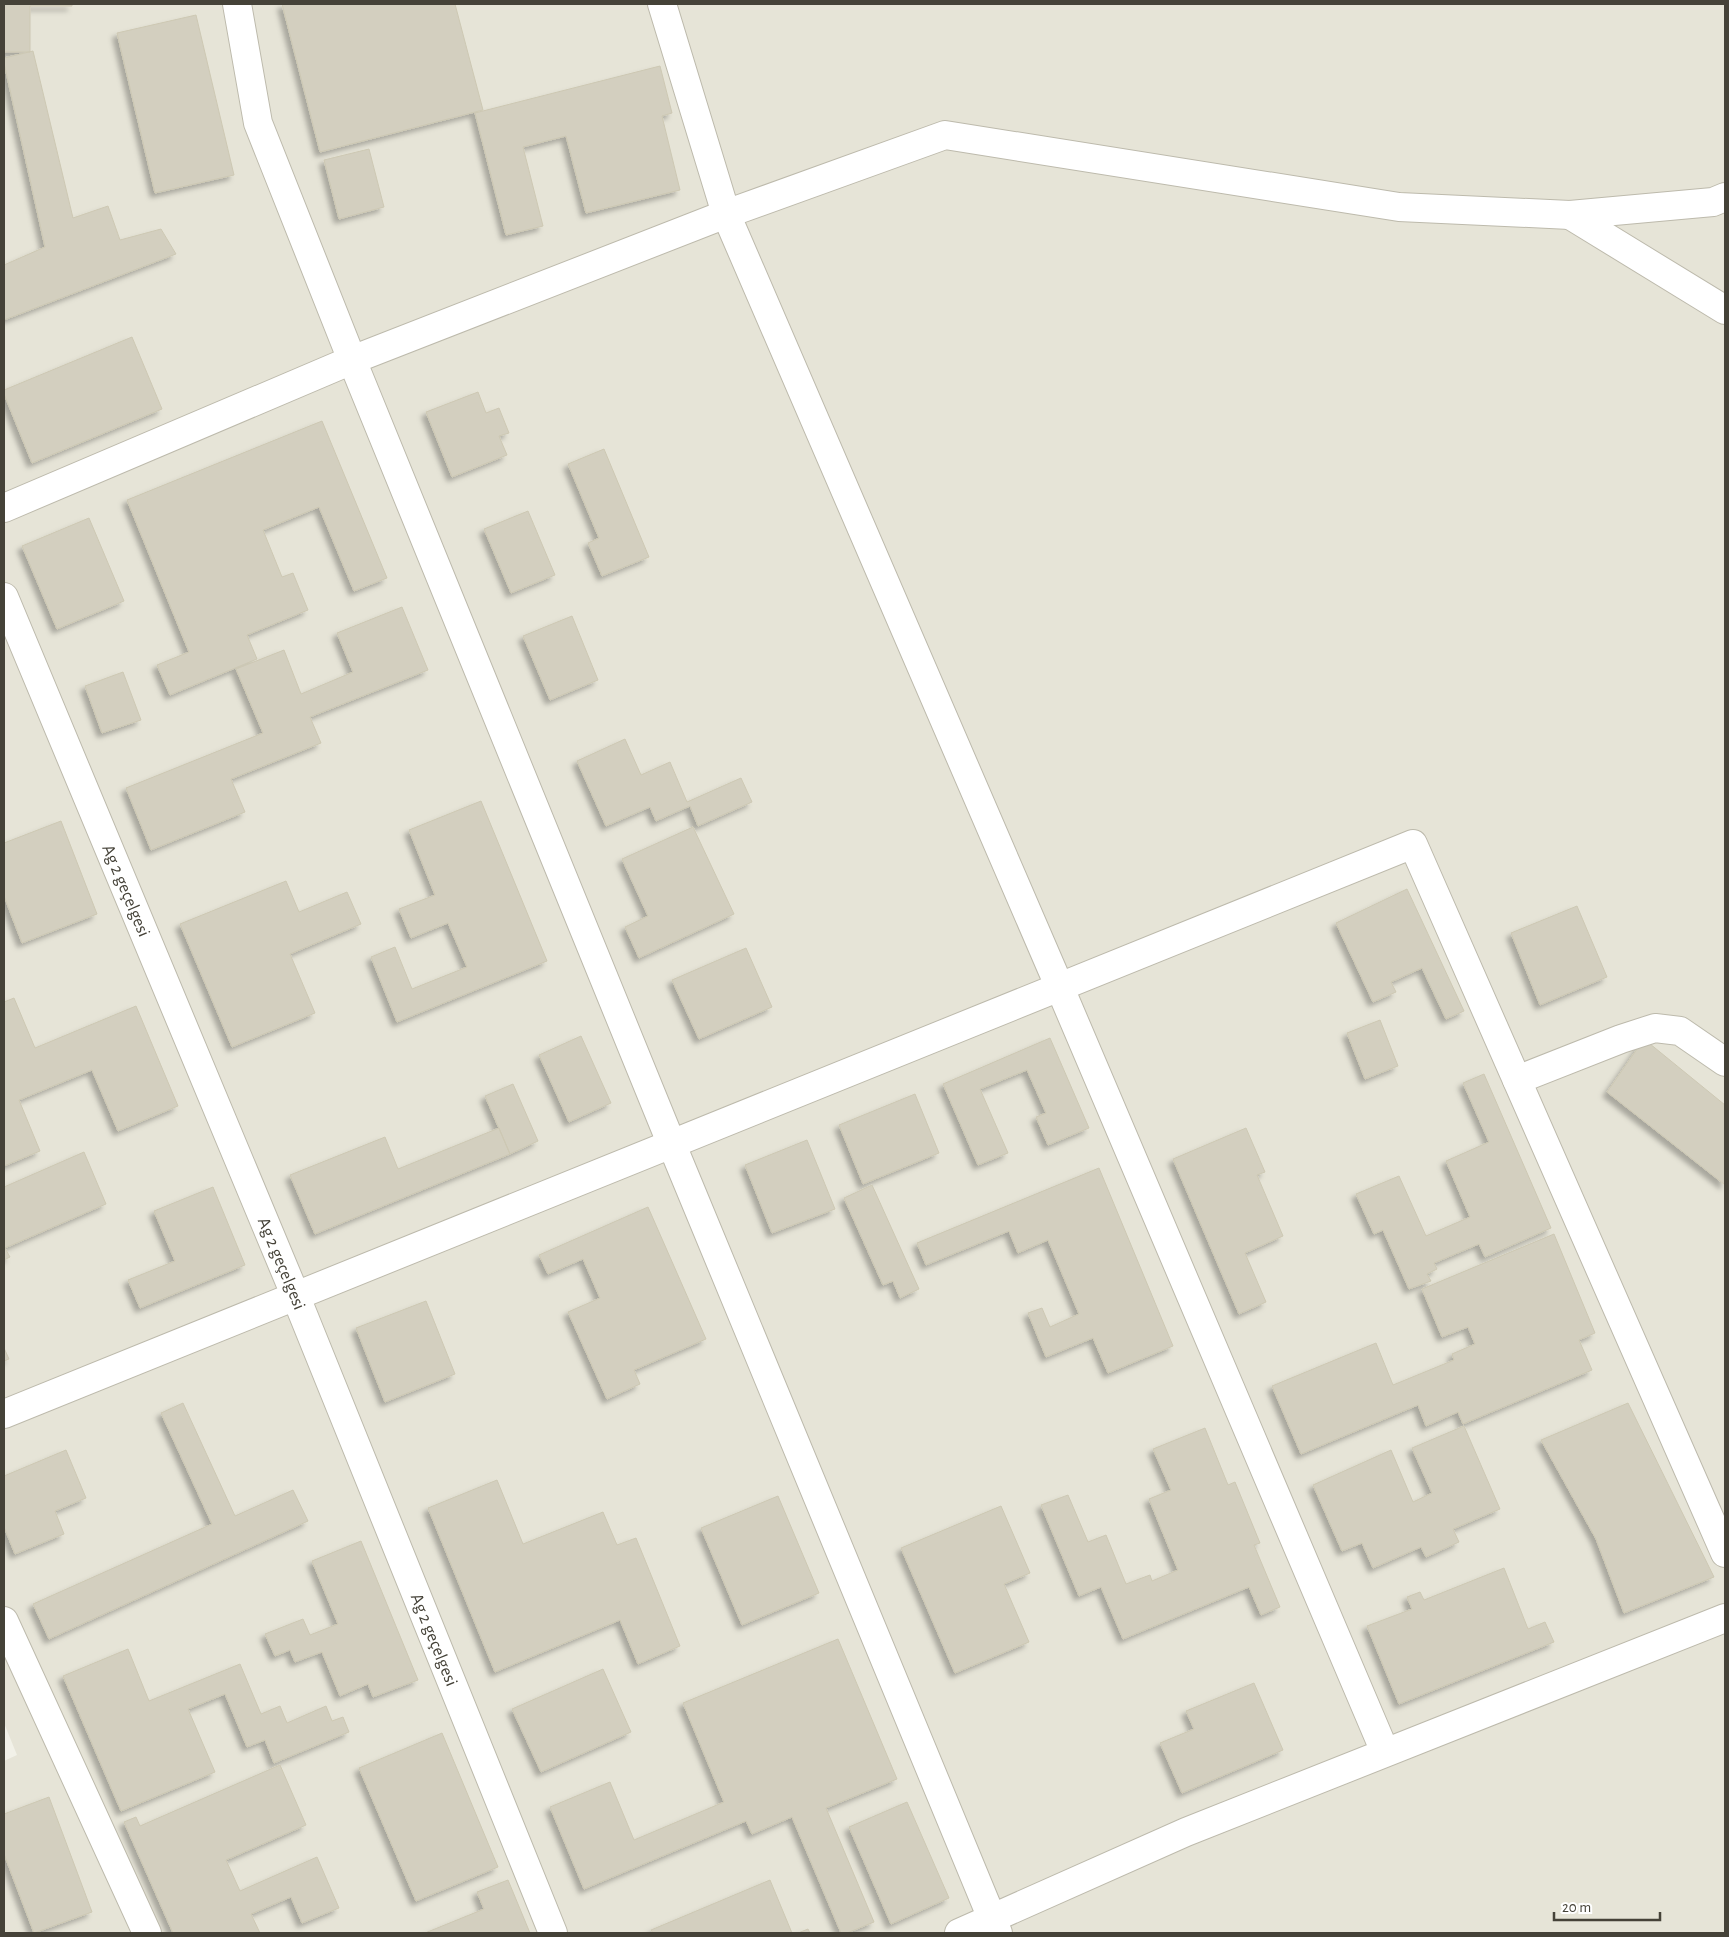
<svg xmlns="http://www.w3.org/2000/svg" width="1729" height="1937" viewBox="0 0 1729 1937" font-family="'Alegreya Sans',sans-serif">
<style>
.residential{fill:#e6e4d7}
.building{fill:#d3cfbf;stroke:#cdc8b3;filter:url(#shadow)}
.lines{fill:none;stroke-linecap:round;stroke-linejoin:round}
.minor-casing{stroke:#bdbaac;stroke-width:30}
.tertiary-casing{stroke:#bdbaac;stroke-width:30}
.minor{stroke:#fff;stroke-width:28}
.tertiary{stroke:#fff;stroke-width:28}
.labels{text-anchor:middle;stroke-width:4.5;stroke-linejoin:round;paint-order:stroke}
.street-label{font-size:18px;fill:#454238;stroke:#fff}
</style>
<defs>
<filter id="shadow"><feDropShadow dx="-4.5" dy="4.5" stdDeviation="2.5" flood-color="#0004"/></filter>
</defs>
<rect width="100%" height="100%" fill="#f2f1e8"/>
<!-- residential -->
<path class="residential" d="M4 4H1725V1933H4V1761L17 1755 4 1723Z"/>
<!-- building -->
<path class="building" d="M4 4H72V6H30V52H4Z
M282 4H455L483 110 320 152Z
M196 15 234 175 155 193 117 33Z
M33 51 73 218 108 206 120 240 161 229 176 254 4 320V265L45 247 4 63V58Z
M660 66 672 113 662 116 680 190 586 213 566 136 523 147 543 226 506 235 475 113Z
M369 149 384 207 339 219 324 160Z
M132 337 162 409 32 463 4 394V390Z
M478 392 486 413 499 408 509 433 499 436 507 455 452 477 426 412Z
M322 421 387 578 354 591 319 507 263 530 282 577 293 573 308 610 247 635 257 659 170 695 157 665 189 652 127 500Z
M604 449 649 557 602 576 588 543 599 538 568 464Z
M528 511 555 575 511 593 484 529Z
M89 518 124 601 57 629 22 546Z
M402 607 428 670 310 717 321 743 231 779 245 812 151 850 126 788 263 733 236 669 284 650 301 694 353 672 337 633Z
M572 616 598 680 550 700 523 636Z
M123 672 141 720 102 733 85 686Z
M625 739 641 775 670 762 687 802 741 778 752 802 698 826 690 806 656 821 650 807 606 826 577 761Z
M481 801 547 961 397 1022 371 957 395 947 412 989 467 967 448 923 411 938 399 909 435 895 409 830Z
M61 821 97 914 22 943 4 896V843Z
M693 827 734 914 639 958 625 927 648 916 622 859Z
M286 881 299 912 347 892 361 924 290 954 315 1013 232 1047 180 924Z
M1407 889 1464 1011 1446 1019 1422 968 1391 982 1396 992 1373 1002 1336 923Z
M1577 906 1607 977 1540 1005 1511 933Z
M746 948 772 1007 699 1039 672 980Z
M14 998 35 1048 136 1006 178 1106 118 1131 92 1070 19 1100 40 1151 4 1166V1002Z
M1380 1020 1398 1066 1365 1079 1347 1033Z
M581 1036 611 1103 569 1122 539 1055Z
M1050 1038 1089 1128 1048 1145 1036 1117 1046 1113 1027 1070 980 1089 1008 1153 978 1165 943 1084Z
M1644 1039 1725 1105V1185L1607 1092Z
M1484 1074 1551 1228 1485 1257 1479 1244 1434 1263 1437 1269 1427 1274 1431 1281 1409 1289 1383 1230 1374 1234 1356 1194 1399 1176 1426 1236 1470 1217 1446 1161 1489 1142 1463 1083Z
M513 1084 538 1141 510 1154 485 1096Z
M915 1094 939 1153 863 1184 839 1125Z
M499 1128 510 1154 315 1234 290 1175 385 1137 398 1169Z
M1246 1128 1265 1172 1257 1175 1283 1236 1245 1253 1266 1302 1239 1314 1173 1159Z
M807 1140 835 1209 772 1233 745 1165Z
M84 1152 106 1204 5 1248 10 1257 4 1260V1187Z
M1099 1168 1173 1346 1108 1373 1093 1338 1046 1357 1028 1313 1042 1308 1050 1327 1079 1314 1048 1240 1018 1253 1009 1231 926 1265 917 1243Z
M872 1185 919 1289 900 1298 893 1281 883 1285 844 1198Z
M213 1187 245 1265 140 1308 128 1280 175 1261 154 1211Z
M648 1207 706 1339 634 1370 640 1384 607 1399 568 1312 600 1298 583 1259 548 1274 539 1255Z
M1554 1234 1595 1333 1579 1340 1592 1370 1463 1424 1458 1412 1426 1426 1418 1405 1301 1454 1272 1386 1376 1343 1393 1385 1454 1360 1452 1354 1475 1344 1468 1327 1442 1337 1422 1289Z
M426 1301 455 1374 385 1402 356 1328Z
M4 1348 9 1359 4 1361Z
M183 1403 235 1516 293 1490 308 1521 49 1639 33 1604 212 1524 161 1413Z
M1628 1403 1714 1577 1624 1613 1596 1539 1541 1440Z
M1464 1426 1500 1509 1453 1529 1459 1542 1426 1557 1421 1547 1373 1568 1362 1543 1342 1551 1313 1485 1391 1450 1413 1502 1432 1493 1412 1448Z
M1205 1428 1228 1485 1235 1482 1260 1543 1254 1545 1280 1607 1261 1615 1249 1587 1123 1639 1101 1587 1079 1596 1041 1505 1068 1495 1088 1542 1106 1535 1126 1584 1150 1575 1152 1581 1178 1570 1149 1499 1171 1490 1153 1449Z
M66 1450 86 1498 55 1511 64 1534 15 1554 4 1527V1476Z
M497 1480 523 1544 603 1512 617 1545 636 1538 680 1646 638 1664 620 1620 495 1672 428 1508Z
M778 1496 819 1593 742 1625 701 1528Z
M1001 1506 1030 1573 1004 1584 1029 1642 955 1673 901 1548Z
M361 1541 418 1680 373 1697 368 1684 340 1696 322 1652 295 1662 290 1650 275 1656 265 1634 303 1619 310 1635 338 1624 312 1561Z
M1504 1568 1528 1629 1545 1622 1554 1642 1399 1704 1367 1626 1412 1609 1407 1597 1420 1592 1424 1600Z
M838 1639 897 1779 826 1808 874 1922 847 1933H841L792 1817 752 1834 746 1821 584 1889 550 1807 610 1782 634 1840 724 1802 683 1703Z
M128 1649 149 1701 240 1664 261 1714 280 1706 287 1723 326 1706 332 1721 343 1717 349 1732 274 1763 265 1740 247 1747 225 1694 188 1709 215 1772 121 1811 63 1676Z
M603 1669 631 1732 541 1772 512 1709Z
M1254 1683 1283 1750 1182 1793 1160 1743 1194 1729 1186 1711Z
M442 1733 498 1867 416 1901 359 1768Z
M280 1765 306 1825 226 1860 240 1891 317 1857 339 1908 302 1923 291 1897 251 1914 260 1933H173L124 1822 136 1817 140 1826Z
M49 1797 92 1912 34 1933 4 1854V1814Z
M907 1802 949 1898 891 1924 849 1827Z
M508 1880 530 1933H425L484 1909 477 1892Z
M770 1880 792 1933H653L651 1930Z
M808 1929 810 1933H798Z"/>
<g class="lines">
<!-- minor casing -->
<g class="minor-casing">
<g id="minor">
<path d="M237 4 258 123 352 360 672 1145 998 1933"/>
<path d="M662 4 726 214 1060 988 1385 1752"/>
<path d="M1570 215 1725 310"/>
<path id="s1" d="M4 597 296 1297 553 1933"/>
<path d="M1517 1080 1621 1039 1655 1028 1680 1031 1725 1062"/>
<path d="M4 1414 1413 844 1725 1553"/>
<path d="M4 1621 147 1933"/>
<path d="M959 1933 1186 1832 1725 1618"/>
</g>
</g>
<!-- tertiary casing -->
<g class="tertiary-casing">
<path id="tertiary" d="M4 508 352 360 726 214 945 135 1399 207 1570 215 1713 202 1725 197"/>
</g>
<!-- minor -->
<use href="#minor" class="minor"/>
<!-- tertiary -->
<use href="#tertiary" class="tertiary"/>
</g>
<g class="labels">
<!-- street labels -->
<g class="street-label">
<text dy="6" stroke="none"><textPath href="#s1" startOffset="318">Ag 2 geçelgesi</textPath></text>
<text dy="6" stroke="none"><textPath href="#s1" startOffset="722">Ag 2 geçelgesi</textPath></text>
<text dy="6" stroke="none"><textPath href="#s1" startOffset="1128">Ag 2 geçelgesi</textPath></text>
</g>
</g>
<!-- border -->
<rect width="1729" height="1937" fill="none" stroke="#454238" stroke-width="10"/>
<!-- scale -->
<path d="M1554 1912v8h106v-8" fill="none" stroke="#454238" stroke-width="2.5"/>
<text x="1562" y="1912" font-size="15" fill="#454238" stroke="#ffffff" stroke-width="4" paint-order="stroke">20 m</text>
</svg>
